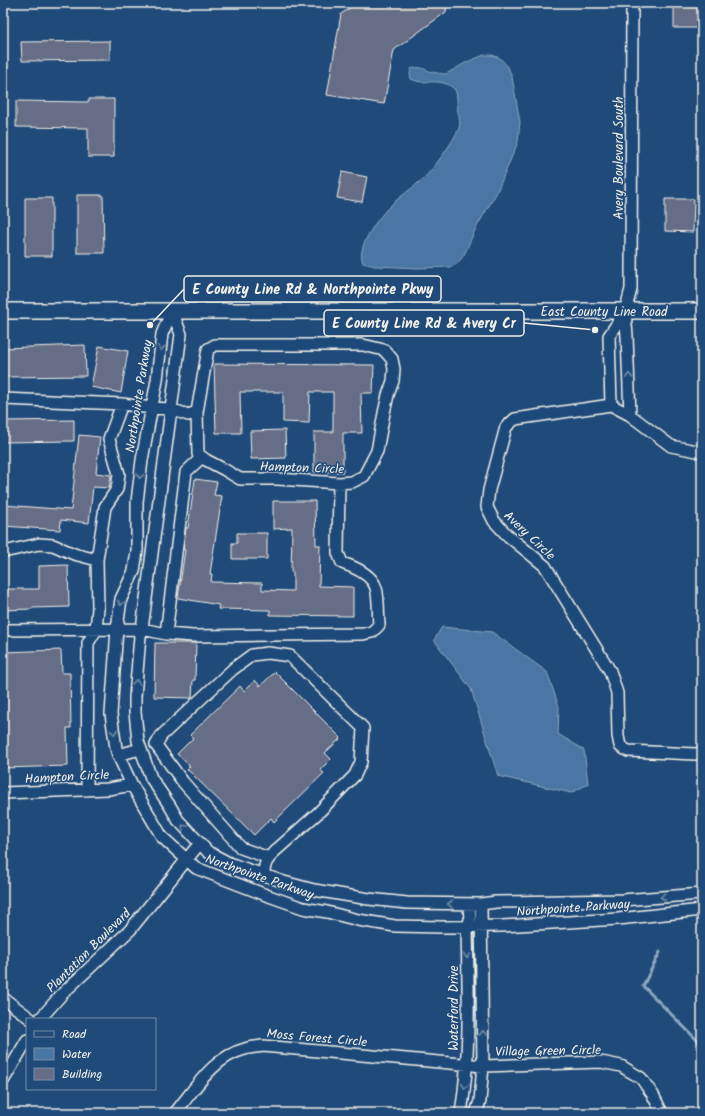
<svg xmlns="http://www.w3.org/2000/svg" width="705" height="1116" viewBox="0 0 705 1116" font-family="Kalam,sans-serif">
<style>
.water{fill:#4976a4;stroke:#8da7bf}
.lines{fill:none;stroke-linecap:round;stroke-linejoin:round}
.stream{stroke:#8da7bf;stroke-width:3}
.building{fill:#666e87;stroke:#f4f1e8}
.street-casing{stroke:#f4f1e8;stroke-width:14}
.secondary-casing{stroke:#f4f1e8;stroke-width:18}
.street{stroke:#1f4a7a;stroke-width:11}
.secondary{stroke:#1f4a7a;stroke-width:15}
.oneway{stroke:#748da6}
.labels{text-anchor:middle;stroke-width:3;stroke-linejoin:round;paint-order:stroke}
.street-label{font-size:13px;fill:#f4f1e8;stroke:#1f4a7a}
.leader{fill:none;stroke:#f4f1e8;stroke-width:1.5}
.callout-dot{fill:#f4f1e8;stroke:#1f4a7a;stroke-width:1.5}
.callout{fill:#1f4a7a;stroke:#f4f1e8;stroke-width:1.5}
.callout-label{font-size:14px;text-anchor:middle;font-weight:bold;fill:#f4f1e8}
</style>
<rect width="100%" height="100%" fill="#1f4a7a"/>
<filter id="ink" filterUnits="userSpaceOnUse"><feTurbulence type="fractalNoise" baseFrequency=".025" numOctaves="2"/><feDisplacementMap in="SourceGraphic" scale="8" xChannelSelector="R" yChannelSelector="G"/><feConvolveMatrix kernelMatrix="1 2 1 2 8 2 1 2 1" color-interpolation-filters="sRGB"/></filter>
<g filter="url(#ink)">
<!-- water -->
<path class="water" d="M484 55H492L500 58 508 67 512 77 520 122 518 142 497 192 475 230 464 255 457 264 451 267 418 268 375 266 363 263C356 247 376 222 386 210 397 198 412 189 424 178 434 168 454 141 459 128 461 122 458 113 457 107 457 100 458 91 452 87 439 77 424 86 411 79L410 74 411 69C422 65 423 70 433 72 437 73 442 74 446 74L467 62Z
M442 627 492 632 547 672 559 707 558 734 584 750 588 784 571 793 498 776 471 689 434 640Z"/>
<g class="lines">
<!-- stream -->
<path class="stream" d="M660 952 643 986 702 1045"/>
</g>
<!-- building -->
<path class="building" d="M357 3H447L446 12 394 50 384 104 327 95 341 14Z
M674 3H702V28H674Z
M110 41V60L22 61 21 42Z
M89 99H114V157H88V128L16 127V101L89 102Z
M342 172 367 177 362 202 337 198Z
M77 195H103L104 253H77Z
M25 198H52V256H25Z
M665 199H694L693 232 665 231Z
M85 345 86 376 3 377V348Z
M99 346 128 351 121 393 91 387Z
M214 364 374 365 373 393H361L362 433H343V472H314V432H333V392H310L309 423 283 422V392H240L241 433H216Z
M74 420V441L3 442V421Z
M285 430 286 458 251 459 250 431Z
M79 435 100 437 96 473 111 475 109 488 93 487 89 523 61 520 60 530 3 526V505L71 510Z
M195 479 217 482 214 495 222 496 210 574H212L211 582 262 583V590L293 591V572H291L292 528 273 529V501H315L316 545H320L319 586 353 587V616L270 615V610L218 609 219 605 178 598 185 550 183 549 186 528H188Z
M237 533H267V559H232V543H237Z
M68 565 69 607 32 608V609L3 610V589H39V566Z
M155 643H196L195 680H193L192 698 154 697Z
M61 650 62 673H70L71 728H67L68 766 3 768V652Z
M275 672 341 738 325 753 331 759 320 770 324 773 274 822 271 818 254 835 187 769 190 766 177 754 193 738 190 735 240 686 244 691 255 680 260 686Z"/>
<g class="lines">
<!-- street casing -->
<g class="street-casing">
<path id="street" d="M172 311 162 334 157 380 142 460 137 502V551L134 571 121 599 117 629 111 714 116 748 118 755 132 785 162 837 196 868 266 895 303 908 327 912 358 920 395 926 442 927 502 926 618 919 702 910
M172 311 181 334 142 629 140 636 135 697V712L138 741 151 778 170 806 178 820 208 852 229 863 284 882 314 890 369 899 407 903 481 904 496 902 622 900 702 894
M625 312 631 289 632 3
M215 345H363L384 350 392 359 394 369 393 381 388 395 384 413 377 451 364 476 352 482 339 483 277 479H240L225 470 206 460 198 454 197 412 208 349Z
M3 399 122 404 151 408 171 409 188 415 197 412
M611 405 609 336 625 312 627 336 630 415
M702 452 671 446 630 415 611 405 515 419 506 427 489 490 487 507 494 521 507 535 545 566 610 671 617 693 618 736 620 746 628 751 695 754 702 753
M3 551H8L39 544 53 545 74 554 97 560
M3 630 142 629 166 634 193 636 363 634 372 632 379 625C378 614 379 598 376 588 372 574 354 567 342 563L338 553 339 483
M166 634 186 472 202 457
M118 755 140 749
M87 790 88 643 96 630 98 608 97 560 105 507 117 489 119 474 109 439 122 404
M3 793 108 789 132 785
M264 876C264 863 266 862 274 852L318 813 355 775 361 762 363 728 290 656 268 653 252 655 233 669 161 736 156 745 183 782 241 848 269 858
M3 998 31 1019
M40 1019 62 994 130 930 200 843
M3 1081 27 1040
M175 1113C195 1089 213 1057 245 1049 251 1047 257 1047 263 1046L483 1066 601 1062 621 1066 641 1078 653 1095 662 1113
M461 1113C471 1052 468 988 467 927L470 921 469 904
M476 1113 480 1101 483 1066 481 904"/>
</g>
<!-- secondary casing -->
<g class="secondary-casing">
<path id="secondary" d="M3 311H702"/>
</g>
<!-- street -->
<use href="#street" class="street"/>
<!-- secondary -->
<use href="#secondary" class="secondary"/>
</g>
<!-- one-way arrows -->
<defs><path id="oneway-chevron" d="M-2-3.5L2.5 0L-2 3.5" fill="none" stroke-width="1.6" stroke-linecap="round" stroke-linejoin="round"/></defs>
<g class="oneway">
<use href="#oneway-chevron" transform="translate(161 348) rotate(96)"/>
<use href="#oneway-chevron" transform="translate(629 376) rotate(-92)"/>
<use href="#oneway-chevron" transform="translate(140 476) rotate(97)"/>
<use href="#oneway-chevron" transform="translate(121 603) rotate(101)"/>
<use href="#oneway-chevron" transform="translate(136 682) rotate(-85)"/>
<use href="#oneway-chevron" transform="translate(114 732) rotate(82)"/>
<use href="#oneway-chevron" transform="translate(184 827) rotate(-133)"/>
<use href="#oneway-chevron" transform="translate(663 897) rotate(173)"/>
<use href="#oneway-chevron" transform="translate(450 904) rotate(-179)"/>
<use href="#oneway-chevron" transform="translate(467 956) rotate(89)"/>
<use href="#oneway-chevron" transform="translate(483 1033) rotate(-91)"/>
<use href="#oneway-chevron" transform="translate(465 1086) rotate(95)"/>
</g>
</g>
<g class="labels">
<!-- street labels -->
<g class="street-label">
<text transform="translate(618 158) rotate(-90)" y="5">Avery Boulevard South</text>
<text x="604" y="316">East County Line Road</text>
<text transform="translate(138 396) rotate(-81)" y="5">Northpointe Parkway</text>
<text transform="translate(302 467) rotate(2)" y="5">Hampton Circle</text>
<text transform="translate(530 535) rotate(43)" y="5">Avery Circle</text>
<text transform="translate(67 776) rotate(-3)" y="5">Hampton Circle</text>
<text transform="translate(260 876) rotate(19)" y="5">Northpointe Parkway</text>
<text transform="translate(573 907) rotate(-4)" y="5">Northpointe Parkway</text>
<text transform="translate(88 950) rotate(-45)" y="5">Plantation Boulevard</text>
<text transform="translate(453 1008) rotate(-90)" y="5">Waterford Drive</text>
<text transform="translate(317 1037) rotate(5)" y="5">Moss Forest Circle</text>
<text transform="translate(548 1050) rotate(-1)" y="5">Village Green Circle</text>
</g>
</g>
<!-- callouts -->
<path class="leader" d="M150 325L184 289M595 330L524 323"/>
<g class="callout-dot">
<circle cx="150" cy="325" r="4"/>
<circle cx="595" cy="330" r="4"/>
</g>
<g class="callout">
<rect x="184" y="276" width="257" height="26" rx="4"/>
<rect x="324" y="310" width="200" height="26" rx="4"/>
</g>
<g class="callout-label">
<text x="313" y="294">E County Line Rd &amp; Northpointe Pkwy</text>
<text x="424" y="328">E County Line Rd &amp; Avery Cr</text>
</g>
<!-- margin -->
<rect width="705" height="1116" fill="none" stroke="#1f4a7a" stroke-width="16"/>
<rect x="8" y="8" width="689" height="1100" fill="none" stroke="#f4f1e8" stroke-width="1.5" filter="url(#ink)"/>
<!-- legend -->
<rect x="26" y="1018" width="130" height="72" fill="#1f4a7a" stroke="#748da6"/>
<rect x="34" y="1031" width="20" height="6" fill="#1f4a7a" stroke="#748da6"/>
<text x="62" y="1038" font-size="12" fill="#f4f1e8">Road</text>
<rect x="34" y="1048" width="20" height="12" fill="#4976a4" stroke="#748da6"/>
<text x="62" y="1058" font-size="12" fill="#f4f1e8">Water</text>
<rect x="34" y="1068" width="20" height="12" fill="#666e87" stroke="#748da6"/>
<text x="62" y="1078" font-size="12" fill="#f4f1e8">Building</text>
</svg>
